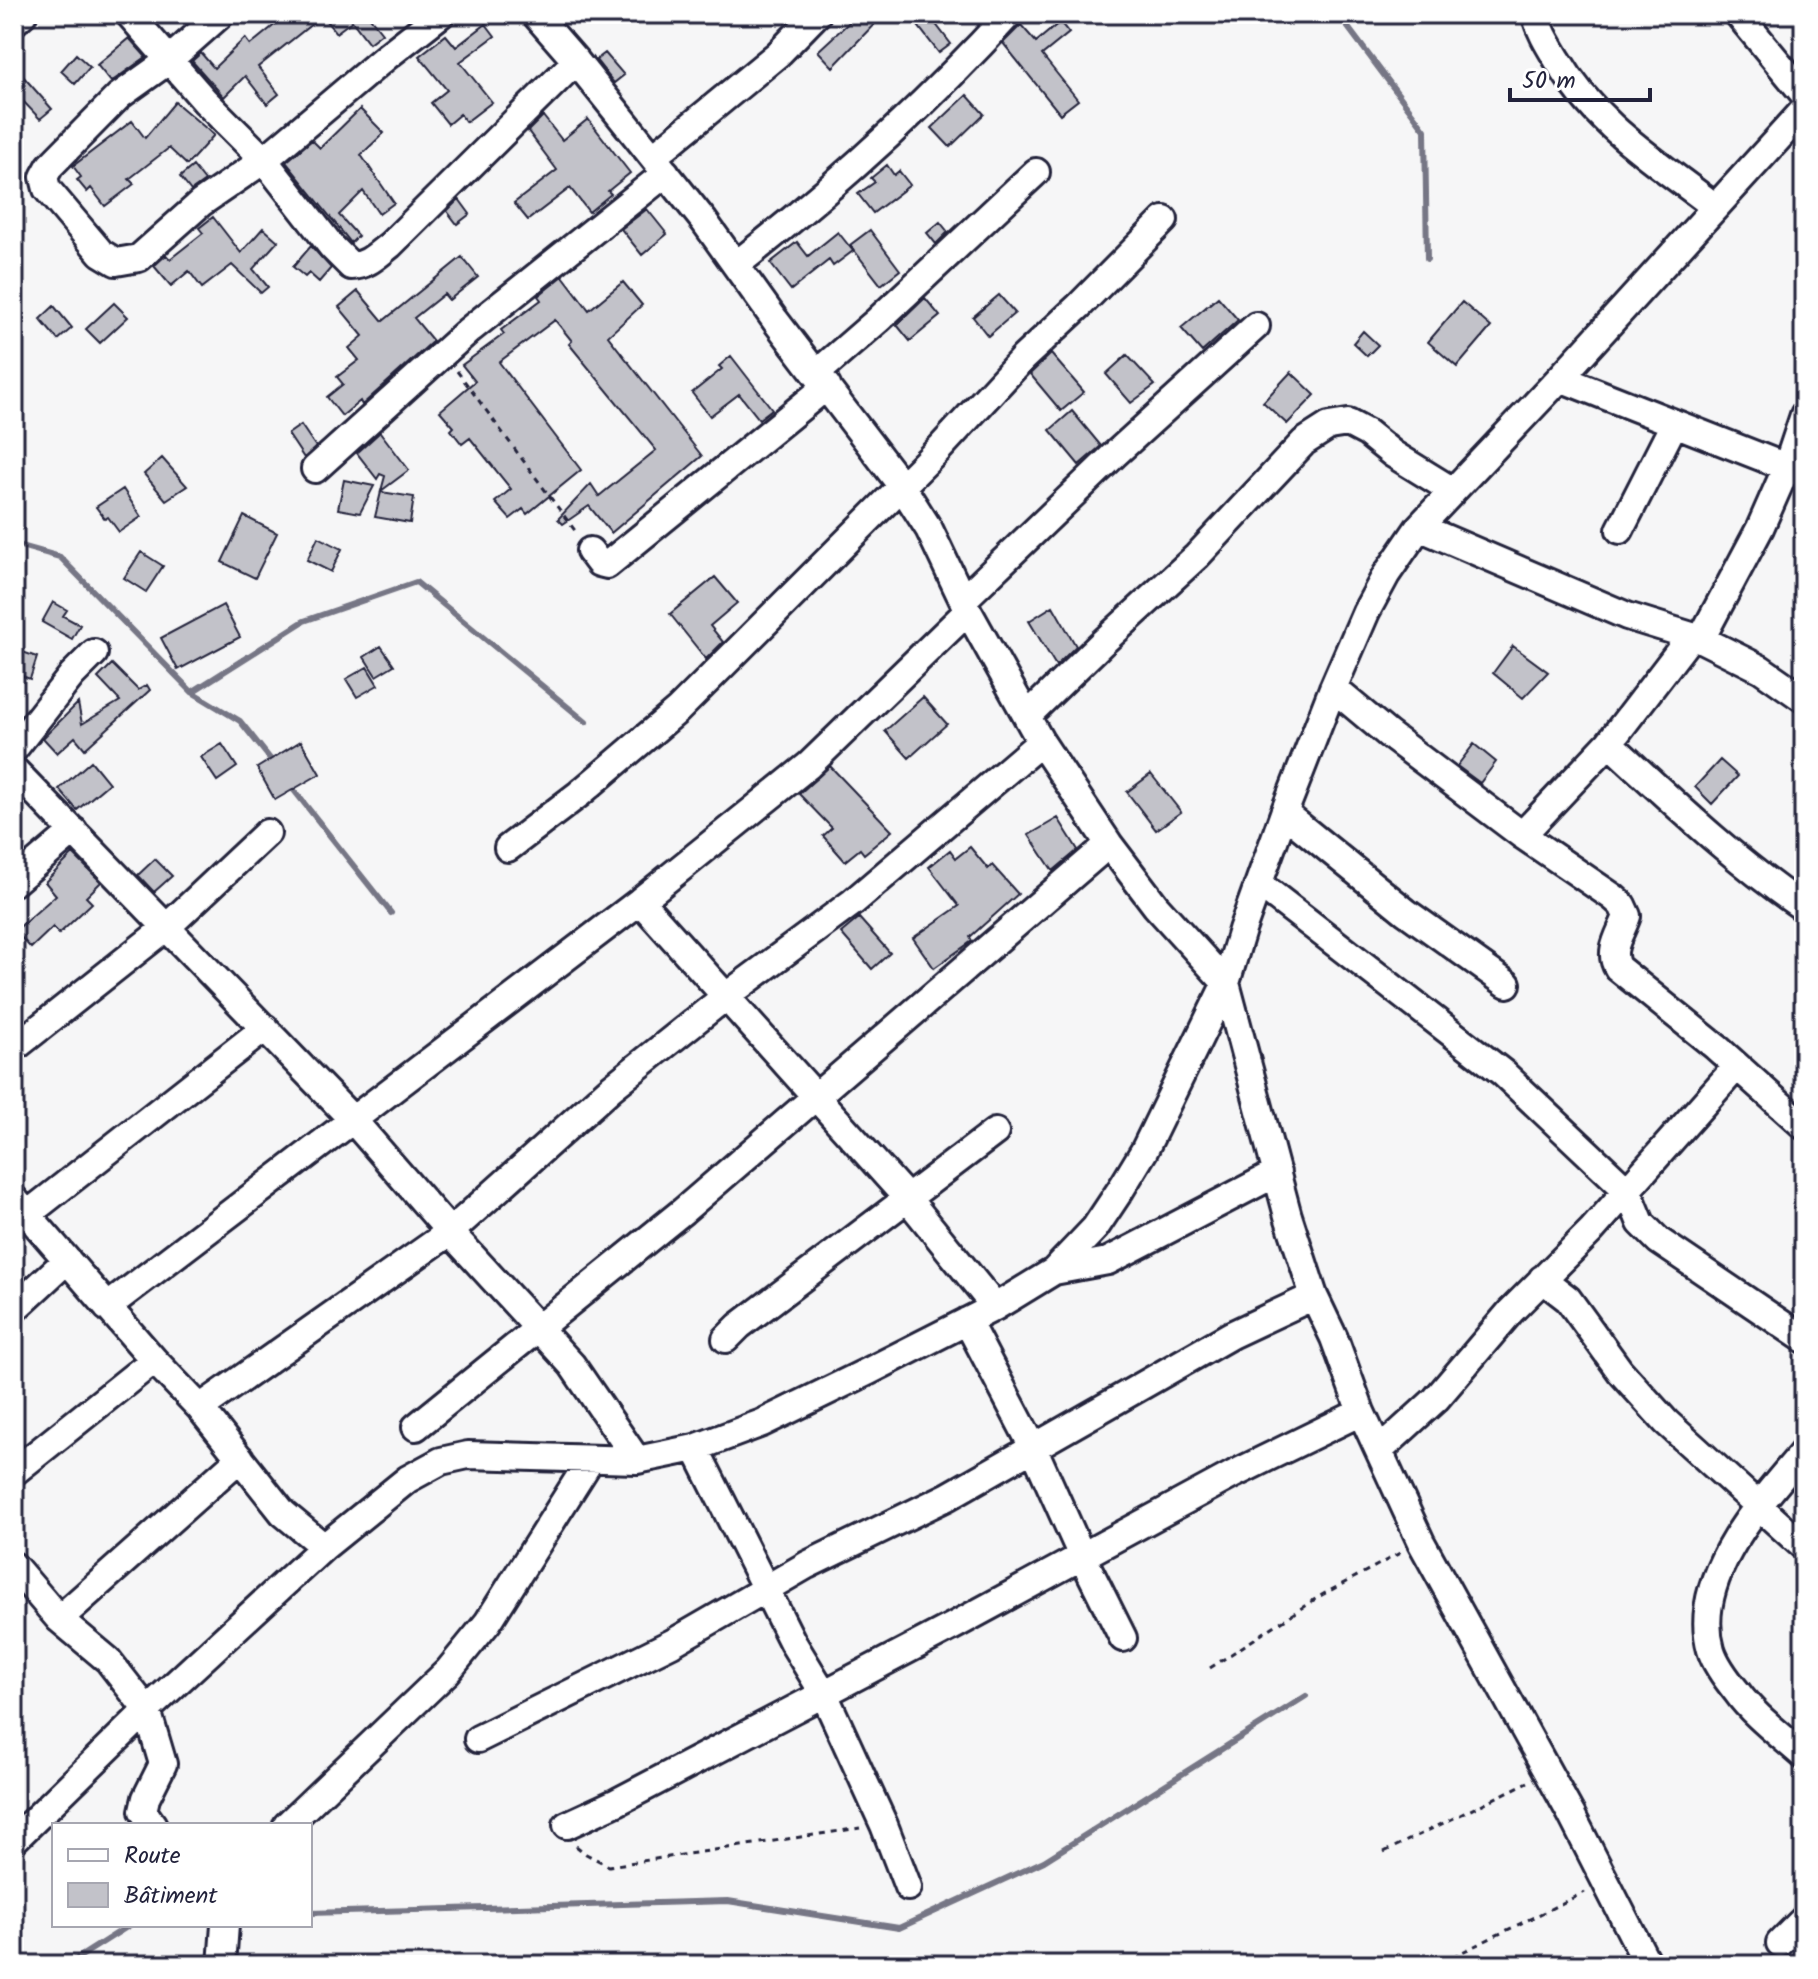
<svg xmlns="http://www.w3.org/2000/svg" width="1818" height="1979" viewBox="0 0 1818 1979" font-family="Kalam,sans-serif">
<style>
.lines{fill:none;stroke-linecap:round;stroke-linejoin:round}
.stream{stroke:#767685;stroke-width:6}
.building{fill:#c2c2c9;stroke:#22223b;stroke-width:2}
.minor-casing{stroke:#22223b;stroke-width:32}
.path{stroke:#22223b;stroke-width:3;stroke-dasharray:6 6;stroke-linecap:butt}
.minor{stroke:#fff;stroke-width:26}
</style>
<rect width="100%" height="100%" fill="#f6f6f7"/>
<filter id="ink" filterUnits="userSpaceOnUse"><feTurbulence type="fractalNoise" baseFrequency=".0125" numOctaves="2"/><feDisplacementMap in="SourceGraphic" scale="16" xChannelSelector="R" yChannelSelector="G"/><feConvolveMatrix kernelMatrix="1 2 1 2 8 2 1 2 1" color-interpolation-filters="sRGB"/></filter>
<g filter="url(#ink)">
<g class="lines">
<!-- stream -->
<path class="stream" d="M1338 14 1425 130 1427 259
M14 544 60 557 192 692 240 721 275 765
M192 692 304 621 416 582 586 722
M289 784 391 913
M310 1913 728 1901 899 1928 1044 1861 1306 1696
M67 1965 130 1925"/>
</g>
<!-- building -->
<path class="building" d="M288 14H367L382 33 369 43 352 21 336 33 322 16 258 67 279 94 267 104 245 76 224 97 192 61 201 53 214 68 245 38 250 45Z
M858 14H884L833 67 818 51Z
M909 14H928L951 44 939 53Z
M1060 22 1069 33 1042 55 1078 100 1060 114 1003 43 1021 25 1036 42Z
M486 24 495 36 460 62 492 102 466 122 460 114 448 124 431 103 447 90 419 56 446 35 456 47Z
M129 38 146 57 111 82 97 65Z
M605 53 624 75 614 83 596 60Z
M76 54 90 67 75 84 61 71Z
M14 66 52 109 40 119 19 97 14 102Z
M967 95 984 114 950 147 932 128Z
M175 102 214 135 187 165 169 148 129 179 134 184 105 206 91 188 87 192 77 180 81 177 73 166 132 121 145 138Z
M360 109 384 133 361 155 394 203 379 214 363 191 339 215 358 236 351 243 286 162 312 140 320 148Z
M543 116 562 140 588 119 630 173 608 191 611 194 589 212 570 188 528 220 514 203 557 170 528 131Z
M887 165 894 175 899 171 910 185 873 213 858 194 875 182 871 178Z
M193 166 205 181 191 191 180 177Z
M459 199 470 214 457 224 447 211Z
M647 209 667 234 642 255 621 229Z
M213 217 241 253 263 228 278 241 253 269 268 287 261 293 232 265 202 288 189 271 171 286 154 266 166 255 170 259 203 233 199 228Z
M940 222 948 232 936 244 927 233Z
M870 230 900 270 881 285 850 245Z
M838 232 853 251 833 266 829 260 791 290 770 263 797 242 808 256Z
M311 246 331 268 319 282 309 273 305 277 293 267Z
M462 257 478 277 449 300 444 294 414 318 433 341 362 405 360 401 342 416 327 397 343 384 337 377 359 360 349 348 363 336 339 307 358 291 383 321Z
M563 276 589 310 623 282 642 305 608 336 702 456 611 533 589 506 563 524 558 519 591 484 599 496 656 450 569 344 572 341 555 320 499 362 581 470 527 514 523 509 510 519 495 502 511 489 470 438 462 444 451 430 454 427 440 411 475 381 462 365 504 334 501 330 541 300 538 296Z
M999 295 1015 313 988 336 973 317Z
M1218 297 1238 320 1202 352 1181 328Z
M925 298 940 316 910 341 897 325Z
M1462 302 1491 327 1457 367 1428 342Z
M114 303 128 317 100 343 86 329Z
M54 306 72 328 58 340 40 319Z
M1363 331 1378 345 1367 356 1353 343Z
M1051 354 1084 392 1061 411 1030 374Z
M1127 355 1155 385 1131 403 1106 374Z
M731 356 772 409 759 419 739 394 710 416 692 393 722 369 719 366Z
M1291 372 1315 395 1287 424 1263 402Z
M1072 411 1101 446 1079 465 1050 430Z
M301 425 316 447 304 458 288 434Z
M380 432 409 470 381 491 385 476 380 474 377 479 357 453Z
M162 458 187 486 166 500 144 474Z
M344 480 374 486 360 513 338 509Z
M123 489 141 517 119 532 108 517 105 519 96 507Z
M381 492 414 497 410 523 375 517Z
M244 516 277 533 255 578 222 562Z
M318 537 342 549 331 572 307 560Z
M141 552 163 566 146 592 124 578Z
M715 577 737 603 710 626 723 642 706 659 670 614Z
M53 602 67 610 63 616 80 625 72 639 42 622Z
M223 605 240 637 178 670 161 638Z
M1053 606 1076 646 1056 666 1029 621Z
M381 646 394 665 376 676 364 657Z
M1513 646 1548 672 1523 698 1493 673Z
M14 649 37 657 30 679 14 673Z
M112 664 138 690 147 685 150 690 85 749 75 737 57 753 43 738 78 703 82 724 120 701 98 678Z
M367 667 378 685 357 697 346 679Z
M923 697 947 724 909 758 885 731Z
M301 741 320 774 275 800 257 768Z
M222 744 237 767 217 781 201 757Z
M1474 744 1496 762 1480 783 1457 766Z
M1720 760 1738 776 1712 804 1695 787Z
M91 761 109 783 77 810 59 789Z
M830 766 892 831 864 854 860 849 845 861 823 836 832 828 799 794Z
M1151 774 1181 812 1156 830 1127 792Z
M1058 818 1078 850 1053 871 1029 835Z
M970 847 988 869 992 865 1018 894 970 937 972 941 934 968 913 938 959 906 929 867 950 850 956 858Z
M73 854 101 882 86 897 92 903 59 934 53 927 31 948 15 931 56 895 45 882Z
M155 859 172 876 154 892 138 875Z
M859 918 890 953 872 969 841 933Z"/>
<g class="lines">
<!-- minor casing -->
<g class="minor-casing">
<path id="minor" d="M129 14 205 101 264 160 332 247 351 266C367 266 377 255 390 245L576 61
M221 14 168 61 119 96 50 166 44 177 47 189 101 253 116 262 139 258 201 203 264 160 387 56 441 14
M535 14 576 61 704 221 775 320 901 485 929 529 968 611 1041 742 1109 844 1156 906 1226 983 1288 1216 1314 1296 1334 1338 1361 1412 1421 1542 1571 1814 1648 1965
M1535 14C1540 31 1548 44 1557 59 1597 127 1655 160 1715 207
M1738 14 1804 94
M14 22 23 14
M654 156 778 54 817 14
M737 264C834 188 926 105 1009 14
M817 373 878 320 1036 172
M1560 378 1804 474
M315 469 468 331 666 173
M1419 527 1627 616 1701 639 1761 669 1804 699
M1620 530 1674 424
M590 551 599 563 607 565 827 386
M963 600 1114 455 1256 326
M1701 639 1760 528 1786 469 1804 415
M1333 688 1388 734 1522 835 1613 897 1622 905 1627 916C1621 934 1607 951 1618 968L1716 1047 1804 1126
M1027 716 1101 644 1197 556 1304 442 1329 426 1348 423 1367 433 1393 454 1453 491
M1609 743C1673 802 1732 859 1804 908
M14 749 72 675 94 653
M14 770 352 1119 450 1232 572 1365 637 1460
M1284 813 1406 912 1507 984
M1522 835 1609 743 1691 636
M508 848 579 794 678 710 940 448 1023 358 1079 306 1164 220
M14 882 74 831
M1259 884 1503 1073 1628 1191 1641 1223 1659 1241 1804 1339
M640 901 907 1198 995 1307
M14 1048 167 927 267 833
M14 1199 154 1360 200 1408 283 1513 324 1547
M29 1213 265 1028
M1054 1271 1108 1261 1277 1173
M1542 1279 1568 1299 1620 1371 1666 1422 1804 1547
M107 1307 640 901 809 765 968 611
M14 1309 67 1260
M967 1321 1033 1447 1082 1556 1123 1638
M726 1339 739 1326 995 1132
M200 1408 450 1232 611 1088 725 997 853 902 1041 742
M416 1427 683 1211 1109 844
M695 1448 793 1643 824 1694 884 1825 908 1887
M1379 1451 1436 1399 1511 1311 1591 1231 1737 1066
M1804 1451C1761 1502 1690 1577 1711 1650 1715 1663 1728 1681 1737 1692 1753 1715 1783 1737 1804 1756
M14 1472 154 1360
M14 1566 59 1619 108 1660 147 1710 163 1764 146 1798 143 1811 153 1825
M59 1619 240 1458
M478 1739 672 1643 807 1565 947 1497 1231 1335 1314 1296
M287 1825 448 1671 488 1622 591 1459
M567 1825 617 1802 955 1625 1234 1474 1361 1412
M14 1840 147 1710 324 1547 408 1479 441 1461 468 1455 637 1460 695 1448 762 1423 869 1371 995 1307 1054 1271 1095 1228 1121 1189 1144 1151 1226 983 1242 930 1284 813 1333 688 1366 612 1386 575 1419 527 1560 378 1804 110
M1780 1943 1804 1919
M222 1965 225 1925"/>
</g>
<!-- path -->
<path class="path" d="M457 371 576 532
M14 697 22 700
M1210 1668 1320 1596 1400 1553
M576 1846 586 1854 609 1866 860 1828
M1384 1852 1528 1782
M1430 1965 1448 1959 1585 1892"/>
<!-- minor -->
<use href="#minor" class="minor"/>
</g>
</g>
<!-- margin -->
<rect width="1818" height="1979" fill="none" stroke="#fff" stroke-width="48"/>
<rect x="24" y="24" width="1770" height="1931" fill="none" stroke="#22223b" stroke-width="3" filter="url(#ink)"/>
<!-- legend -->
<rect x="52" y="1823" width="260" height="104" fill="#ffffff" stroke="#a7a7b1" stroke-width="2"/>
<rect x="68" y="1849" width="40" height="12" fill="#ffffff" stroke="#a7a7b1" stroke-width="2"/>
<text x="124" y="1863" font-size="24" fill="#22223b">Route</text>
<rect x="68" y="1883" width="40" height="24" fill="#c2c2c9" stroke="#a7a7b1" stroke-width="2"/>
<text x="124" y="1903" font-size="24" fill="#22223b">Bâtiment</text>
<!-- scale -->
<path d="M1510 88v12h140v-12" fill="none" stroke="#22223b" stroke-width="4"/>
<text x="1522" y="88" font-size="24" fill="#22223b" stroke="#ffffff" stroke-width="6" paint-order="stroke">50 m</text>
</svg>
